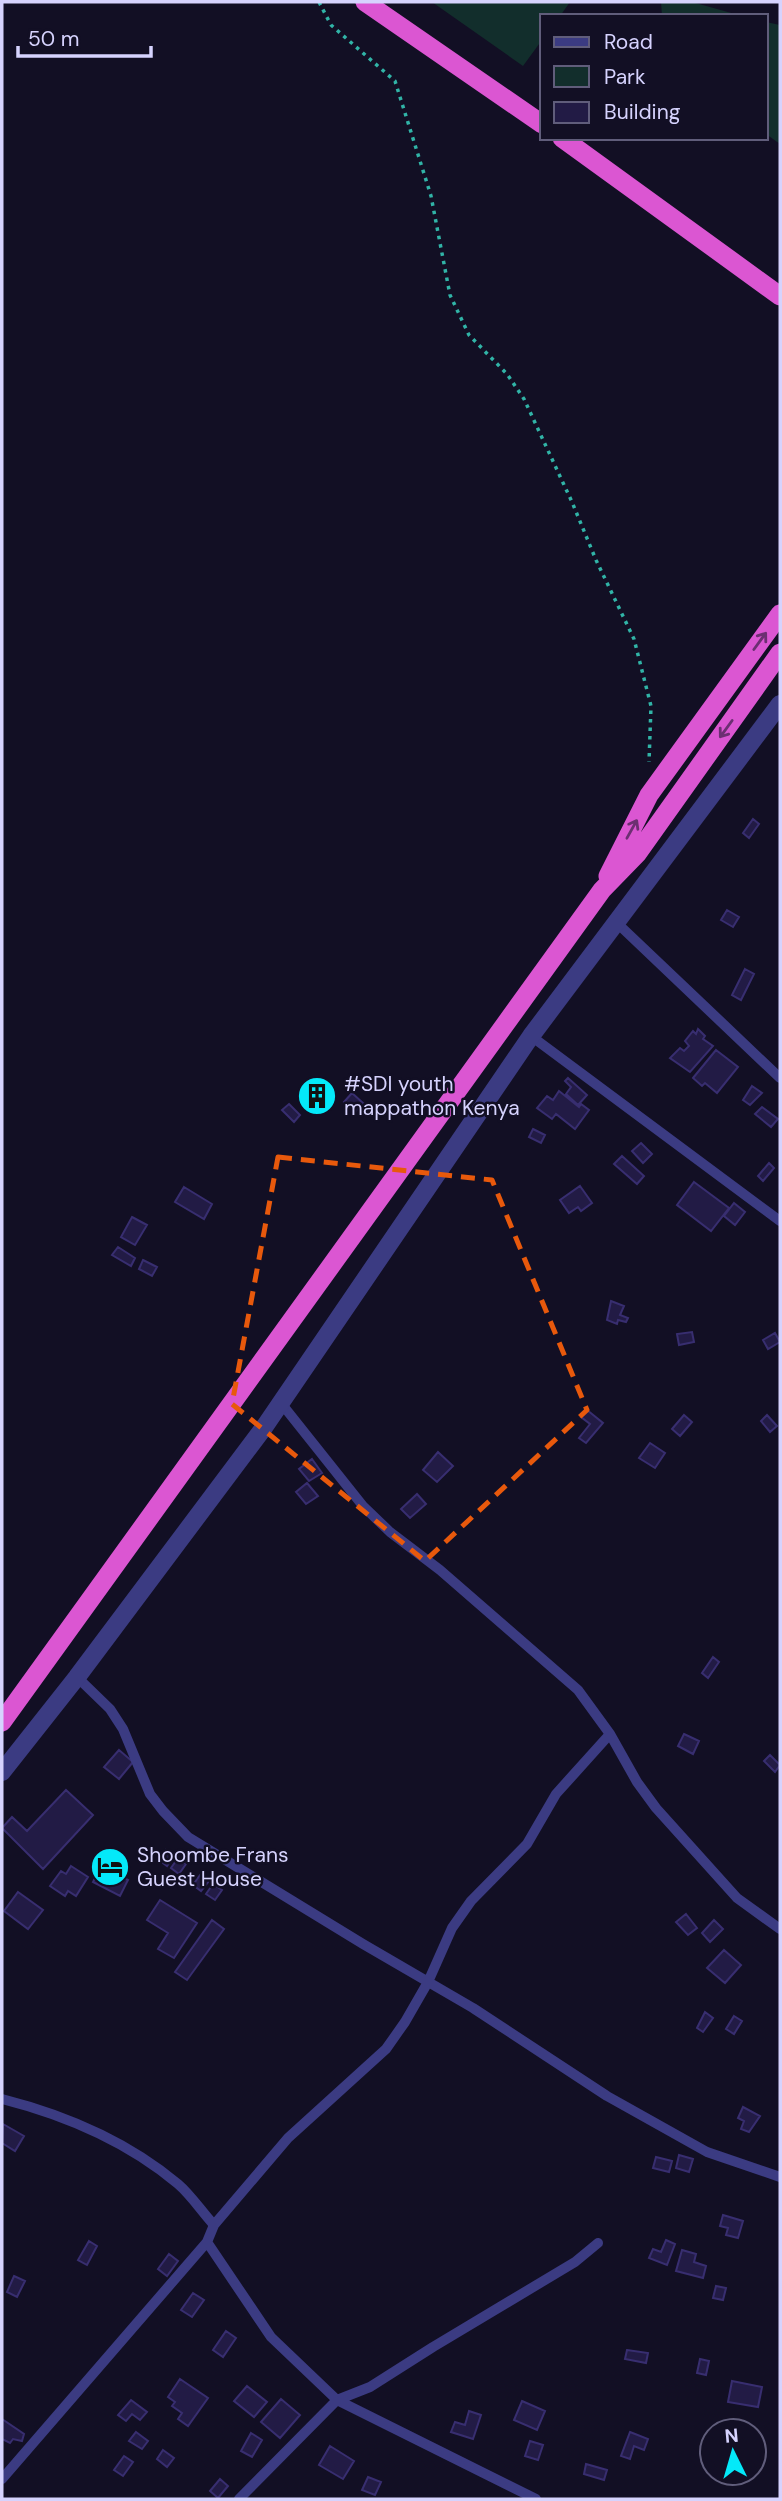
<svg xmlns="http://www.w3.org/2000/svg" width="782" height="2501" viewBox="0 0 782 2501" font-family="'DM Sans',sans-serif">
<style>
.green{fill:#122e2c}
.building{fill:#221b45;stroke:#382e70;stroke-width:2}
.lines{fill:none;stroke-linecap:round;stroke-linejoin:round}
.path{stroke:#31b4a7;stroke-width:3.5;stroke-dasharray:3.5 5;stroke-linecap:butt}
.service{stroke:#3b3b82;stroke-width:10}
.minor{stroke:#3b3b82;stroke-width:18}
.trunk{stroke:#db56d2;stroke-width:19}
.oneway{stroke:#6c2f72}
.marked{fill:none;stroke:#e8590c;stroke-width:5;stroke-dasharray:14 9;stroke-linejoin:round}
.labels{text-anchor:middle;stroke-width:5;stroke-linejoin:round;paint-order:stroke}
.poi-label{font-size:21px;fill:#d6d3fe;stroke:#120f24;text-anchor:start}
</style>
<rect width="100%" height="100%" fill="#120f24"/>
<!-- green -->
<path class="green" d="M432 2H431H570L560 16H542V40L523 66Z
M661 2H692L742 16H662Z
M766 22 780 25V144L766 134Z"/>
<!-- building -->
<path class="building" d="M753 819 759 824 749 838 743 833Z
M727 910 739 917 733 927 721 920Z
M745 969 754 974 741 1000 732 995Z
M698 1029 705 1036 703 1039 713 1046 690 1072 670 1058 680 1048 684 1051 689 1046 685 1041 693 1031 696 1034Z
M716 1050 738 1067 717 1093 705 1083 702 1086 693 1078Z
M568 1078 587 1095 578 1105 566 1094 571 1087 565 1081Z
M320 1084 323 1106 314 1107 312 1085Z
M752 1086 762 1093 750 1105 743 1100Z
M559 1091 579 1107 581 1104 589 1110 575 1129 556 1114 552 1119 537 1108 547 1096 553 1100Z
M352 1093 363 1103 355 1112 344 1102Z
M289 1104 300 1115 294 1122 282 1110Z
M762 1107 778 1119 771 1127 755 1114Z
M533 1129 545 1135 541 1143 529 1137Z
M641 1143 652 1154 643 1163 632 1151Z
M622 1156 644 1176 637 1184 614 1164Z
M769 1163 774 1168 763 1181 758 1176Z
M694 1182 729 1208 711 1231 677 1205Z
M580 1186 592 1203 581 1211 578 1207 569 1213 560 1200Z
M184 1187 212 1204 204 1219 175 1202Z
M734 1203 745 1212 735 1225 724 1216Z
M132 1217 147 1225 135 1245 121 1237Z
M118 1247 135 1258 131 1266 112 1255Z
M143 1260 157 1267 152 1276 139 1269Z
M611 1301 624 1306 620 1315 628 1318 626 1322 618 1320 617 1324 607 1320Z
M692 1332 694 1342 679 1345 677 1334Z
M775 1333 780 1342 768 1349 763 1340Z
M587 1410 603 1423 586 1443 579 1438 590 1424 581 1417Z
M684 1415 692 1422 680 1436 672 1429Z
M767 1415 777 1426 770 1432 761 1421Z
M650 1443 665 1453 655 1468 639 1458Z
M438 1452 453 1466 437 1482 423 1470Z
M312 1459 322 1473 309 1481 299 1469Z
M307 1483 318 1496 306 1504 296 1492Z
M417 1494 426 1504 410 1518 401 1509Z
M713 1657 719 1662 708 1678 702 1673Z
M684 1734 699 1741 693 1754 678 1746Z
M119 1750 133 1762 119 1779 104 1767Z
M770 1755 780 1765 775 1772 764 1761Z
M66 1790 93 1815 43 1869 2 1828 12 1817 27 1831Z
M166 1850 174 1856 167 1866 159 1860Z
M178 1858 186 1864 179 1874 171 1868Z
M71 1866 88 1877 76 1896 68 1891 65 1896 50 1886 61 1871 66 1874Z
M101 1866 128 1880 120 1896 93 1882Z
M200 1875 209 1881 201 1891 193 1885Z
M213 1884 222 1890 215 1900 206 1894Z
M18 1892 43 1910 28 1929 4 1911Z
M160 1900 197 1923 174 1958 158 1949 168 1933 147 1920Z
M686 1914 697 1928 688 1935 676 1922Z
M212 1920 224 1929 187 1980 175 1972Z
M714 1920 723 1929 710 1942 702 1933Z
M724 1950 741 1965 725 1983 707 1968Z
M705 2012 713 2018 703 2032 697 2028Z
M734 2016 742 2021 734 2034 726 2029Z
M743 2107 760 2116 749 2132 741 2129 744 2121 738 2118Z
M3 2124 24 2136 15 2151 2 2143Z
M679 2155 693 2159 689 2172 676 2168Z
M656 2157 672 2161 669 2172 653 2168Z
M723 2215 743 2221 738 2238 726 2235 728 2228 720 2226Z
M666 2240 675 2244 667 2265 649 2258 653 2249 661 2252Z
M89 2241 97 2246 87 2265 78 2260Z
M682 2250 696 2254 694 2262 706 2266 703 2278 676 2271Z
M169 2254 178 2261 167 2276 158 2269Z
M14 2276 25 2281 17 2297 7 2292Z
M716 2286 726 2288 723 2300 713 2298Z
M193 2293 204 2300 192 2317 181 2310Z
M226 2331 236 2338 223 2357 213 2350Z
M627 2350 648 2353 646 2363 625 2359Z
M700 2359 709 2361 706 2375 697 2373Z
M180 2379 208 2398 188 2426 178 2419 182 2413 172 2406 175 2402 168 2397Z
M732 2381 762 2387 758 2407 728 2402Z
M247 2386 267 2402 254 2417 234 2401Z
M281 2399 300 2415 280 2438 261 2422Z
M131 2400 147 2412 140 2420 132 2414 126 2421 118 2415Z
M522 2401 545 2411 537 2430 514 2420Z
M469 2411 481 2415 473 2439 451 2432 455 2422 465 2425Z
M2 2419 24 2434 22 2441 13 2439 10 2443 2 2439Z
M136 2432 148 2441 142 2449 129 2441Z
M630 2432 648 2439 644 2450 634 2446 630 2459 621 2456Z
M251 2433 262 2440 252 2457 241 2451Z
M530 2441 543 2445 538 2460 525 2456Z
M330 2446 354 2461 343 2479 319 2465Z
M163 2450 174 2458 167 2467 157 2459Z
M124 2456 133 2462 123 2476 114 2470Z
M586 2464 607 2470 604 2480 584 2474Z
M368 2477 381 2482 375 2495 362 2490Z
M220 2479 228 2486 218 2498 210 2491Z"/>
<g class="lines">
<!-- path -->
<path class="path" d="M319 2 331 25 395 81 431 196 450 295 469 335 507 374 524 399 572 502 596 560 634 639 651 706 649 762"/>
<!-- service -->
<path class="service" d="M617 923 780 1078
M531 1036 780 1221
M281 1403 363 1506 390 1532 440 1570 578 1690 610 1734 637 1782 656 1808 737 1898 780 1929
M77 1677 110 1709 123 1729 150 1794 163 1811 188 1837 363 1944 473 2008 607 2096 707 2152 780 2177
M2 2099C65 2115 128 2142 178 2184 191 2195 202 2212 214 2225
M207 2242 271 2337 337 2400 536 2499
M2 2479 207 2242 214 2225 288 2138 386 2049 405 2022 428 1982 452 1928 471 1901 527 1844 556 1794 610 1734
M239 2499 337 2400 370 2387 433 2347 575 2262 598 2243"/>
<!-- minor -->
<path class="minor" d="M2 1772 77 1677 265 1426 531 1036 780 704"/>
<!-- trunk -->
<path class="trunk" d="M365 2 542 124
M562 138 780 296
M608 876 649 795 780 614
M2 1722 602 890 637 854 780 653"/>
</g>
<!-- one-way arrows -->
<defs><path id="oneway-shaft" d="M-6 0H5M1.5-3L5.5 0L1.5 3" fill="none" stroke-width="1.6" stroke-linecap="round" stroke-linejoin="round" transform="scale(1.75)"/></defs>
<g class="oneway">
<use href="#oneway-shaft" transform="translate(760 641) rotate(-54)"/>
<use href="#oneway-shaft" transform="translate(726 729) rotate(126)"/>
<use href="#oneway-shaft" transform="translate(632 829) rotate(-61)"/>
</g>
<!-- marked area -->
<path class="marked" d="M278 1157 492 1180 587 1410 425 1561 232 1404Z"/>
<!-- icons -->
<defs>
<g id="building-disc" transform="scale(2.0125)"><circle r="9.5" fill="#04e9f9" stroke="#120f24"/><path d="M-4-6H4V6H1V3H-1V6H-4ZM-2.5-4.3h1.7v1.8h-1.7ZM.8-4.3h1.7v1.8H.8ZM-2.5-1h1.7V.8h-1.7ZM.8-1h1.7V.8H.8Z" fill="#111"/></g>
<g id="hotel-disc" transform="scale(2.0125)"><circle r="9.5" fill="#04e9f9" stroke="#120f24"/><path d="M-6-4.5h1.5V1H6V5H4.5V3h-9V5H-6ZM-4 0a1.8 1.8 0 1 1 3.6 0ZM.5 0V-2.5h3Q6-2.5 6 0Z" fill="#111"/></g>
</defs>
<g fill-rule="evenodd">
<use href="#building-disc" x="317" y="1096"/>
<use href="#hotel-disc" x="110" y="1867"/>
</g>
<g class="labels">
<!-- poi labels -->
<g class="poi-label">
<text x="344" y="1091">#SDI youth<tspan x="344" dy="24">mappathon Kenya</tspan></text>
<text x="137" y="1862">Shoombe Frans<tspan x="137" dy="24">Guest House</tspan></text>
</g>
</g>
<!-- border -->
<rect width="782" height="2501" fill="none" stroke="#d6d3fe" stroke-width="7"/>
<!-- legend -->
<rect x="540" y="14" width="228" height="126" fill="#120f24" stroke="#605d7b" stroke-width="2"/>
<rect x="554" y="37" width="35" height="10" fill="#3b3b82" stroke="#605d7b" stroke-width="2"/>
<text x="604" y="49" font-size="21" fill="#d6d3fe">Road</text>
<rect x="554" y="66" width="35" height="21" fill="#122e2c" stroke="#605d7b" stroke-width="2"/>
<text x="604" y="84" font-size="21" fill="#d6d3fe">Park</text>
<rect x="554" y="102" width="35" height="21" fill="#221b45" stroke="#605d7b" stroke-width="2"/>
<text x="604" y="119" font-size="21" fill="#d6d3fe">Building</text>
<!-- north arrow -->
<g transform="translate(733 2452) rotate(355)"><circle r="33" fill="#120f24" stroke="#605d7b" stroke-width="2"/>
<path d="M0-5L12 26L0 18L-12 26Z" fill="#04e9f9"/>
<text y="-10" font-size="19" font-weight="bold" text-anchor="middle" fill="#d6d3fe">N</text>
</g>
<!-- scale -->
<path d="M18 46v10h133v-10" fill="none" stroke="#d6d3fe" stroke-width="3.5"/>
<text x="28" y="46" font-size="21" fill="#d6d3fe" stroke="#120f24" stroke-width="5" paint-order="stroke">50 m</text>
</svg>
